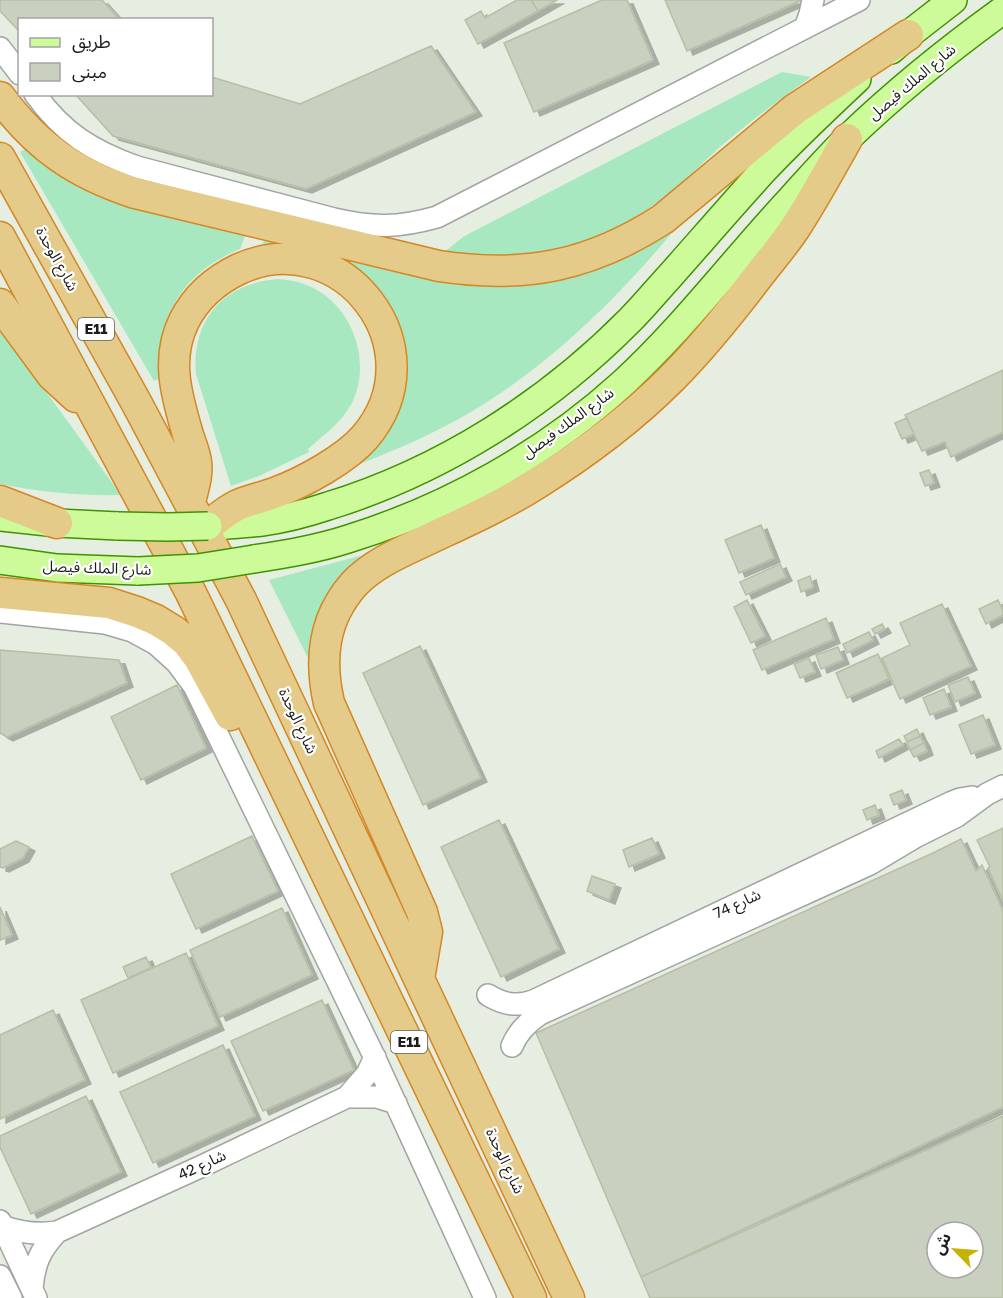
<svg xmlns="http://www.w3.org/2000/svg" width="1003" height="1298" viewBox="0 0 1003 1298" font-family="'Golos Text','Noto Sans Arabic',sans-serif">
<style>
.grass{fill:#a7e8c1}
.building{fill:#cad0bf;stroke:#b5bfa4;stroke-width:1.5;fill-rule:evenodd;filter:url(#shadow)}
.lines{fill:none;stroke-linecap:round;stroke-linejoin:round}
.minor-casing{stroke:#a3a3a3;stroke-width:24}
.major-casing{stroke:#3f9202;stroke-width:30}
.highway-casing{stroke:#d48725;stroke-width:33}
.minor{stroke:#fff;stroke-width:21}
.major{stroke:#cdfb99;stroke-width:27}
.highway{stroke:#e5cb89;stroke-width:30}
.major-bridge-casing{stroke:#3f9202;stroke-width:30;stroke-linecap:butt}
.major-bridge{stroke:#cdfb99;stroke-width:27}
.labels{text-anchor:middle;stroke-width:4.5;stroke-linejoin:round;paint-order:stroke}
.shield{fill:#fff;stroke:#606060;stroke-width:1.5}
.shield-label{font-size:14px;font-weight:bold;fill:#1c1c1c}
.street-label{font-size:15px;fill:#1c1c1c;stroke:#fff}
</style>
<defs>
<filter id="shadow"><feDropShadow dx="6" dy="4" stdDeviation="0" flood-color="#0004"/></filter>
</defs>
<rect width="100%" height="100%" fill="#e6ede1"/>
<!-- grass -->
<path class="grass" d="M782 72 811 77C780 99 749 122 720 147 699 166 679 187 655 204 610 236 554 257 498 258 480 258 461 254 443 253L463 237 474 231Z
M30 146 247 231 240 249C198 266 167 297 162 345 160 355 162 367 163 377L154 381 20 152Z
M702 196C635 281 559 361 464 416 429 436 391 452 352 467L398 341 293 245H262L267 235 496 280Z
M278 279C292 280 305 283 317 290 355 312 371 364 352 403 342 422 324 435 308 449L309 452 259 476 231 486 196 374C191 320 224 283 278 279Z
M0 328 121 495C80 496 40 492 0 484Z
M371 553 317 676 269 580Z"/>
<!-- building -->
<path class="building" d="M0 0H102L120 20H20V32L0 11Z
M517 0H531L538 11 478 44 465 20 481 11 485 18Z
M531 0H557L538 11Z
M602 0H627L653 60 534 112 504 43Z
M665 0H802L687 51Z
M431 46 476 112 306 189 113 136 75 94H212V77L300 104Z
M1003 370V432L951 457 945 442 922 451 905 415Z
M907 418 914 434 902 439 895 423Z
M929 470 934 483 925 486 920 473Z
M761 525 774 558 739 573 725 540Z
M780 564 786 577 746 595 740 582Z
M810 576 813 587 801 592 798 581Z
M747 600 765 636 751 643 734 607Z
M998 600 1003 611V615L986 624 979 609Z
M942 604 971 666 900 699 882 658 910 645 900 623Z
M826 618 834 639 762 670 753 650Z
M882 624 885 629 875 634 872 629Z
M869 632 873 640 847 653 843 644Z
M420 646 481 778 423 805 363 673Z
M838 647 843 660 821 669 816 655Z
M0 650 119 660 127 683 7 737 0 733Z
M878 654 889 679 847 698 836 673Z
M809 658 815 672 800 678 794 664Z
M968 677 975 693 955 702 948 685Z
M177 685 206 748 141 780 111 717Z
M944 689 951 707 930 715 923 698Z
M983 715 995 745 971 754 959 725Z
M917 729 920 736 907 742 904 736Z
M920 736 924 743 910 750 907 742Z
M899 739 903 745 879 758 876 751Z
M924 743 927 751 914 757 910 750Z
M902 790 906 800 894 805 890 795Z
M875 805 879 815 867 820 863 810Z
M499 820 559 949 501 977 441 847Z
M1003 828V901L988 868 990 867 977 840Z
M252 836 278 891 196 929 171 874Z
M652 838 659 854 629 867 623 850Z
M961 839 976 871 982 865 1003 911V1107L641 1277 536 1033 933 853Z
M16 841 29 847 23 858 3 868 0 867V849Z
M592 876 615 884 609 900 587 891Z
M0 907 12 935 0 940Z
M282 908 312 975 220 1017 190 950Z
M186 953 218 1026 113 1073 81 1000Z
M146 957 151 968 128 978 123 967Z
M322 1000 354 1070 263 1111 231 1041Z
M53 1010 85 1080 0 1119V1035Z
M223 1045 255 1116 153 1163 120 1092Z
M86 1096 121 1172 31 1214 0 1147V1136Z
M1003 1116V1298H650L641 1277ZM937 1232H973V1268H937Z"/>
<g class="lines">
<!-- minor casing -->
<g class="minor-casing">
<path id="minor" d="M805 28 810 14 813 0
M0 48 20 74
M35 94C63 133 92 151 137 167L334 219C373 228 398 228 437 217L859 0
M0 612 105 623 132 631 156 644 177 663 194 686 372 1052 485 1298
M488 995C503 1004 516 1007 533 1001L950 803 960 799 972 797
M512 1046C518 1031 528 1022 540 1014L870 864 917 836 957 816 987 794 1003 786
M347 1097H377L396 1103
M0 1221 36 1298
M2 1226C21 1233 37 1235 57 1232L200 1167 347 1097 367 1074 375 1057
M0 1276 11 1298
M32 1289C34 1264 40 1250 57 1232"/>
</g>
<!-- major casing -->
<g class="major-casing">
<path id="major" d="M891 50 908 35 953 0
M0 517 57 523 118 526
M208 526C226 525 244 524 262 522 285 519 307 513 328 506 442 471 547 404 630 320 644 306 657 290 670 276 701 241 732 205 763 171 793 139 825 109 857 79
M254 559C286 554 317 549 348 539 448 508 545 454 623 383 684 327 734 260 790 200 809 179 828 157 849 137 897 91 949 49 1003 10
M0 560 57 568 138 571"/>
</g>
<!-- highway casing -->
<g class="highway-casing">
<path id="highway" d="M0 97C37 147 76 174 135 193L439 266C525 279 590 266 663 219L795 109 908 35
M0 158 136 402 241 600 569 1298
M0 237 191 593 531 1298
M0 304 52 375 76 397
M0 501 57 523
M190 502C193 489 198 475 196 462 195 453 191 444 188 435 177 397 165 359 184 321 196 297 216 280 239 269 343 222 440 349 365 437 346 459 304 482 277 492 264 497 250 500 238 505 227 510 218 518 208 526
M0 593 109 603 137 612 156 620 174 631 187 642 199 658 230 715
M419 979 427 932 422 912 329 703C319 659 323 619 354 584 375 562 404 551 431 538 467 521 503 505 536 484 584 454 631 419 671 379 702 348 730 313 756 279 769 262 783 246 795 228 814 199 830 169 847 139"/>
</g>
<!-- minor -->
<use href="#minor" class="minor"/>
<!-- major -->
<use href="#major" class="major"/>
<!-- highway -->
<use href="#highway" class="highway"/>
<!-- major-bridge casing -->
<g class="major-bridge-casing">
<path id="major-bridge" d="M118 526 168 527 208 526
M138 571 198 568 254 559"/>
</g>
<!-- major-bridge -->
<use href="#major-bridge" class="major-bridge"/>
</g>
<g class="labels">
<!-- shield labels -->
<g class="shield">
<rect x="78" y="318" width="36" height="22" rx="4.5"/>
<rect x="391" y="1031" width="36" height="22" rx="4.5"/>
</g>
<g class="shield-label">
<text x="96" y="334">E11</text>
<text x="409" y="1047">E11</text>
</g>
<!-- street labels -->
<g class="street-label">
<text transform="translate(912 82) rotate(-40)" y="5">شارع الملك فيصل</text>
<text transform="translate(57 259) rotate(61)" y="5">شارع الوحدة</text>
<text transform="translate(568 423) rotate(-36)" y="5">شارع الملك فيصل</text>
<text transform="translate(97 568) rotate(2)" y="5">شارع الملك فيصل</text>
<text transform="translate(298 721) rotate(65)" y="5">شارع الوحدة</text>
<text transform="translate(737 904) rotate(-25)" y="5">شارع 74</text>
<text transform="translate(505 1161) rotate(65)" y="5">شارع الوحدة</text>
<text transform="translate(202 1165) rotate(-25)" y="5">شارع 42</text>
</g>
</g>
<!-- legend -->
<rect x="18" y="18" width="195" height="78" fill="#ffffff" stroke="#a4a4a4" stroke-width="1.5"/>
<rect x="30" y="38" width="30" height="9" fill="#cdfb99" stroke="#a4a4a4" stroke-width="1.5"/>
<text x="72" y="48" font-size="18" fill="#1c1c1c">طريق</text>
<rect x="30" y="63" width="30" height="18" fill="#cad0bf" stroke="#a4a4a4" stroke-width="1.5"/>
<text x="72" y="78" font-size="18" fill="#1c1c1c">مبنى</text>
<!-- north arrow -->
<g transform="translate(955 1250) rotate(295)"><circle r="28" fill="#ffffff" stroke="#a4a4a4" stroke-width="1.5"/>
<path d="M0-4.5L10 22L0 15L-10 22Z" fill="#c5b202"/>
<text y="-9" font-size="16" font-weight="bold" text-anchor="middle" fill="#1c1c1c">ش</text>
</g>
</svg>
